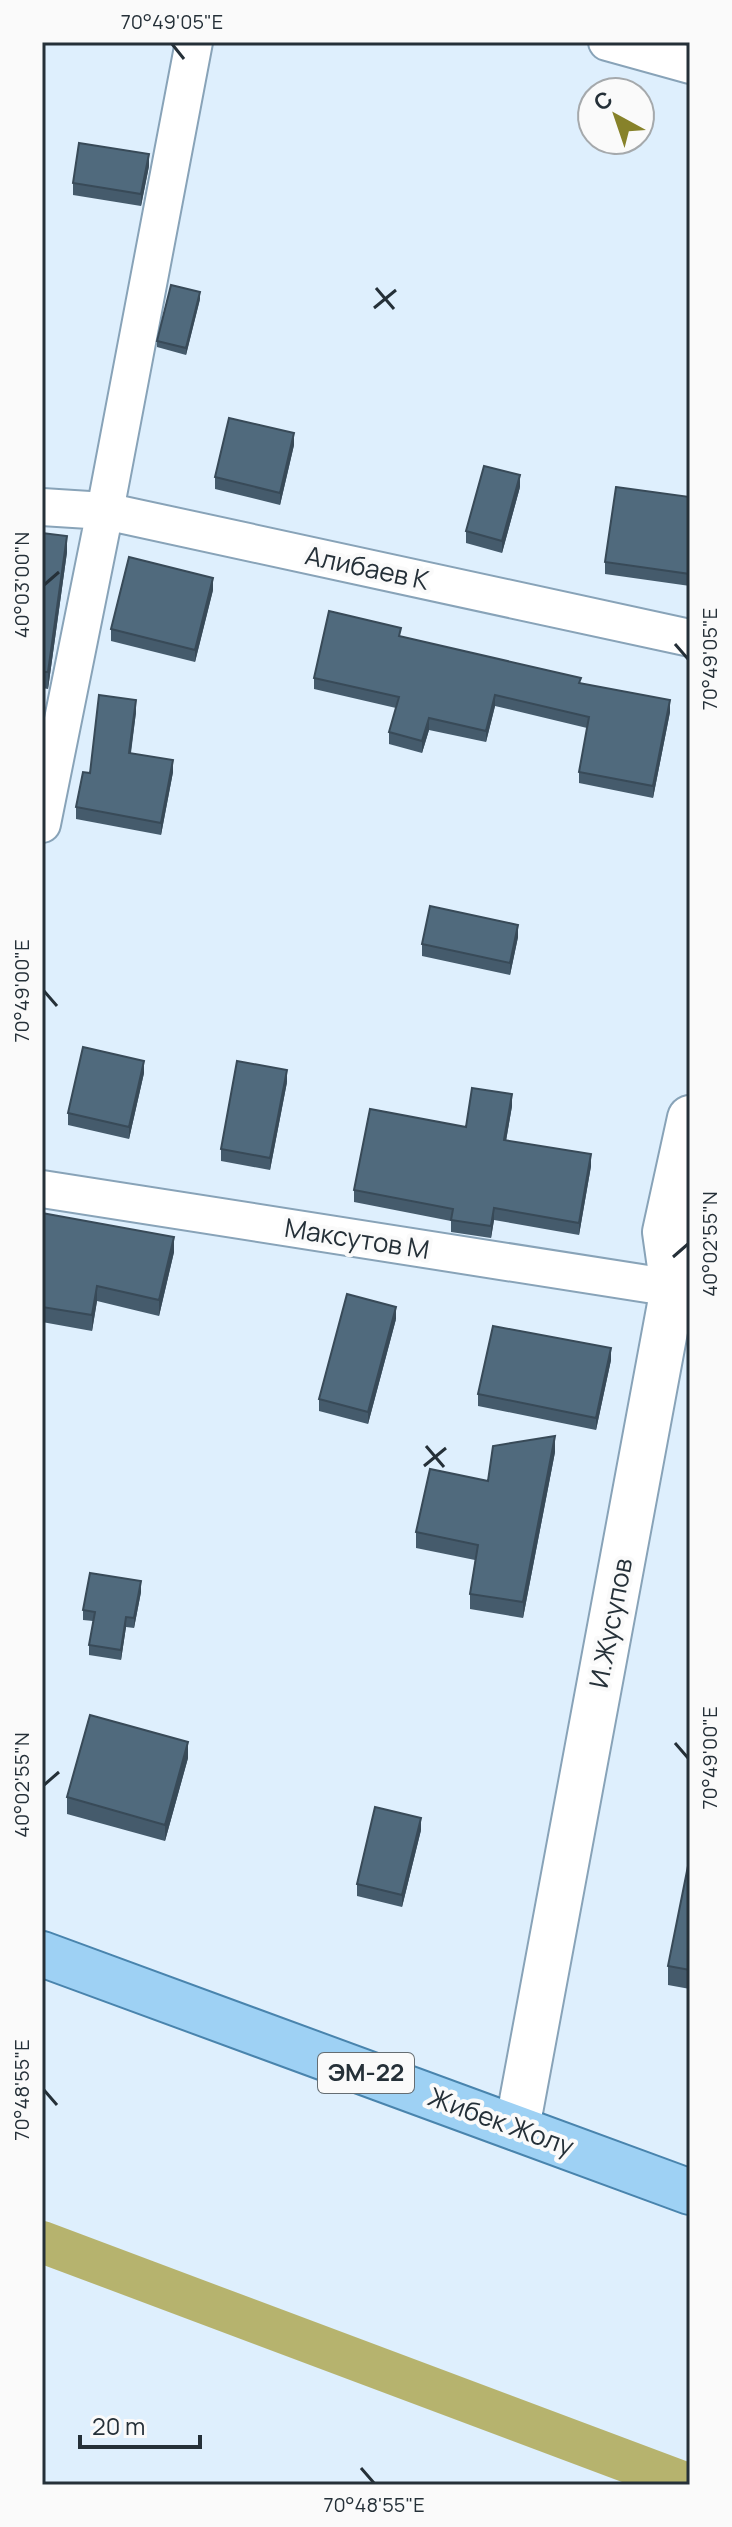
<svg xmlns="http://www.w3.org/2000/svg" width="732" height="2527" viewBox="0 0 732 2527" font-family="Manrope,sans-serif">
<style>
.lines{fill:none;stroke-linecap:round;stroke-linejoin:round}
.canal{stroke:#b6b36e;stroke-width:42}
.minor-casing{stroke:#88a3b8;stroke-width:40}
.tertiary-casing{stroke:#88a3b8;stroke-width:48}
.primary-casing{stroke:#4984ad;stroke-width:48}
.minor{stroke:#fff;stroke-width:36}
.tertiary{stroke:#fff;stroke-width:44}
.primary{stroke:#9ed1f4;stroke-width:44}
.wall{fill:#455b6c}
.shaded-wall{fill:#384a58}
.building{fill:#506a7d;stroke:#384a58;stroke-width:2}
.ticks{fill:none;stroke:#253038;stroke-width:3}
.labels{text-anchor:middle;stroke-width:8;stroke-linejoin:round;paint-order:stroke}
.shield{fill:#fafafa;stroke:#656d72;stroke-width:2}
.shield-label{font-size:24px;font-weight:bold;fill:#253038}
.street-label{font-size:26px;fill:#253038;stroke:#fafafa}
.neatline{fill:none;stroke:#253038;stroke-width:3}
.ticks-label{font-size:20px;text-anchor:middle;fill:#253038}
</style>
<rect width="100%" height="100%" fill="#deeffd"/>
<g class="lines">
<!-- canal -->
<path class="canal" d="M42 2242 690 2485"/>
<!-- minor casing -->
<g class="minor-casing">
<path id="minor" d="M607 42 690 65
M42 507 105 511 690 638
M42 824 105 511 194 42
M42 1189 673 1288"/>
</g>
<!-- tertiary casing -->
<g class="tertiary-casing">
<path id="tertiary" d="M517 2128 673 1288 665 1232 690 1118"/>
</g>
<!-- primary casing -->
<g class="primary-casing">
<path id="primary" d="M42 1954 690 2192"/>
</g>
<!-- minor -->
<use href="#minor" class="minor"/>
<!-- tertiary -->
<use href="#tertiary" class="tertiary"/>
<!-- primary -->
<use href="#primary" class="primary"/>
</g>
<!-- wall -->
<path class="wall" d="M149 166 141 206 73 195V183Z
M200 299 186 355 157 347V341Z
M294 445 280 505 215 489V477Z
M520 487 502 553 466 543V531Z
M690 497V586L605 574V562Z
M42 533 67 552 48 689 42 688Z
M213 590 195 662 111 641V629Z
M401 636 581 683 670 712 653 798 579 783V772L587 728 495 706 486 742 429 730 422 753 389 744V732L396 708 314 689V678Z
M136 712 131 753 173 772 161 835 76 819V807L90 773Z
M518 937 510 975 422 956V944Z
M144 1073 129 1139 68 1125V1113Z
M287 1082 270 1170 221 1161V1149Z
M512 1106 506 1141 591 1166 579 1235 494 1220 491 1238 451 1232V1221L354 1202V1190L466 1127Z
M42 1213 174 1252 159 1316 97 1301 92 1331 42 1322Z
M396 1319 368 1424 319 1411V1399Z
M611 1360 596 1430 478 1406V1394Z
M555 1452 523 1618 470 1609V1594L475 1560 416 1548V1532L488 1481Z
M141 1592 134 1628 126 1627 121 1660 89 1655V1645L93 1621 83 1620V1610Z
M188 1758 165 1841 67 1814V1797Z
M421 1830 402 1907 357 1896V1884Z
M690 1856V1989L668 1985V1966Z"/>
<!-- shaded-wall -->
<path class="shaded-wall" d="M149 154V166L141 206V194Z
M200 292V299L186 355V348Z
M294 433V445L280 505V493Z
M520 475V487L502 553V541Z
M67 536V552L48 689V672Z
M213 578V590L195 662V650Z
M495 695V706L486 742V731Z
M136 700V712L129 765V753Z
M670 700V712L653 798V786Z
M429 718V730L422 753V741Z
M173 760V772L161 835V823Z
M518 925V937L510 975V963Z
M144 1061V1073L129 1139V1127Z
M287 1070V1082L270 1170V1158Z
M512 1094V1106L504 1152V1140Z
M591 1154V1166L579 1235V1223Z
M494 1208V1220L491 1238V1226Z
M174 1237V1252L159 1316V1300Z
M97 1286V1301L92 1331V1315Z
M396 1307V1319L368 1424V1412Z
M611 1348V1360L596 1430V1418Z
M555 1436V1452L523 1618V1602Z
M141 1581V1592L134 1628V1618Z
M126 1617V1627L121 1660V1650Z
M188 1742V1758L165 1841V1825Z
M421 1818V1830L402 1907V1895Z"/>
<!-- building -->
<path class="building" d="M79 143 149 154 141 194 73 183Z
M171 285 200 292 186 348 157 341Z
M229 418 294 433 280 493 215 477Z
M484 466 520 475 502 541 466 531Z
M616 487 690 497V574L605 562Z
M42 533 67 536 48 672H42Z
M129 557 213 578 195 650 111 629Z
M329 611 401 628 399 636 581 678 579 683 670 700 653 786 579 772 589 717 495 695 486 731 429 718 422 741 389 732 399 697 314 678Z
M99 695 136 700 129 753 173 760 161 823 76 807 83 772 90 773Z
M430 906 518 925 510 963 422 944Z
M83 1047 144 1061 129 1127 68 1113Z
M237 1061 287 1070 270 1158 221 1149Z
M472 1088 512 1094 504 1140 591 1154 579 1223 494 1208 491 1226 451 1220 453 1209 354 1190 370 1109 466 1127Z
M42 1213 174 1237 159 1300 97 1286 92 1315 42 1307Z
M347 1294 396 1307 368 1412 319 1399Z
M493 1326 611 1348 596 1418 478 1394Z
M555 1436 523 1602 470 1594 478 1545 416 1532 430 1469 488 1481 493 1446Z
M90 1573 141 1581 134 1618 126 1617 121 1650 89 1645 95 1612 83 1610Z
M90 1715 188 1742 165 1825 67 1797Z
M375 1807 421 1818 402 1895 357 1884Z
M690 1856V1970L668 1966Z"/>
<!-- ticks -->
<path class="ticks" d="M172 44 184 59M376 288 394 309M374 308 396 290M44 585 59 572M675 644 688 659M44 991 57 1006M673 1257 688 1244M426 1446 444 1467M424 1466 446 1448M675 1743 688 1758M44 1785 59 1772M44 2090 57 2105M361 2468 374 2483"/>
<g class="labels">
<!-- shield labels -->
<rect class="shield" x="318" y="2053" width="96" height="40" rx="6"/>
<g class="shield-label">
<text x="366" y="2081">ЭМ-22</text>
</g>
<!-- street labels -->
<g class="street-label">
<text transform="translate(367 568) rotate(12)" y="9">Алибаев К</text>
<text transform="translate(357 1239) rotate(9)" y="9">Максутов М</text>
<text transform="translate(611 1623) rotate(-79)" y="9">И.Жусупов</text>
<text transform="translate(501 2122) rotate(20)" y="9">Жибек Жолу</text>
</g>
</g>
<!-- border -->
<rect width="732" height="2527" fill="none" stroke="#fafafa" stroke-width="88"/>
<!-- north arrow -->
<g transform="translate(616 116) rotate(320)"><circle r="38" fill="#fafafa" stroke="#a5a9ac" stroke-width="2"/>
<path d="M0-6L14 30L0 20L-14 30Z" fill="#87822a"/>
<text y="-12" font-size="22" font-weight="bold" text-anchor="middle" fill="#253038">С</text>
</g>
<!-- scale -->
<path d="M80 2435v12h120v-12" fill="none" stroke="#253038" stroke-width="4"/>
<text x="92" y="2435" font-size="24" fill="#253038" stroke="#fafafa" stroke-width="6" paint-order="stroke">20 m</text>
<rect x="44" y="44" width="644" height="2439" class="neatline"/>
<g class="ticks-label">
<text x="172" y="29">70°49'05"E</text>
<text transform="translate(22 585) rotate(-90)" y="7">40°03'00"N</text>
<text transform="translate(710 659) rotate(-90)" y="7">70°49'05"E</text>
<text transform="translate(22 991) rotate(-90)" y="7">70°49'00"E</text>
<text transform="translate(710 1244) rotate(-90)" y="7">40°02'55"N</text>
<text transform="translate(710 1758) rotate(-90)" y="7">70°49'00"E</text>
<text transform="translate(22 1785) rotate(-90)" y="7">40°02'55"N</text>
<text transform="translate(22 2090) rotate(-90)" y="7">70°48'55"E</text>
<text x="374" y="2512">70°48'55"E</text>
</g>
</svg>
